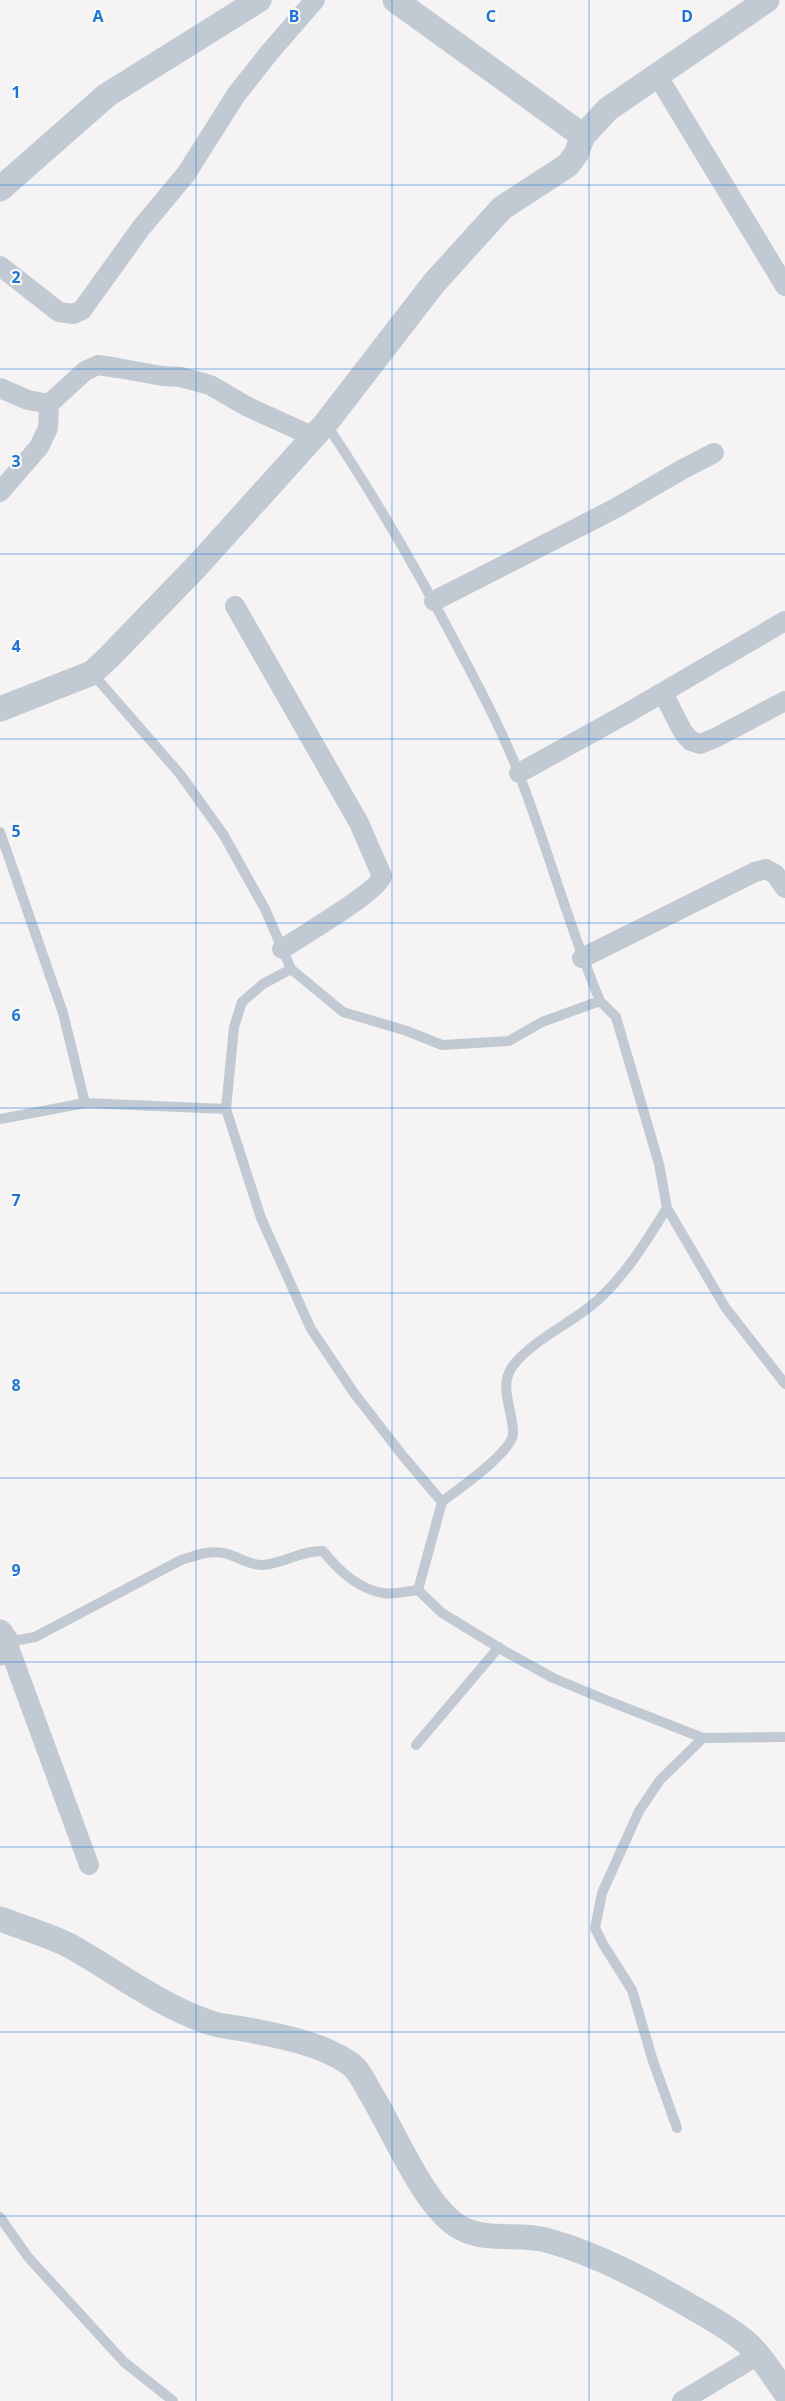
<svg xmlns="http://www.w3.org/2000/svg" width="785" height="2401" viewBox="0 0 785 2401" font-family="'Noto Sans',sans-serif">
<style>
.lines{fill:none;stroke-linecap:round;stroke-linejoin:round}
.service{stroke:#c1cad2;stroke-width:10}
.minor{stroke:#c1cad2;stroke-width:20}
.tertiary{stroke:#c1cad2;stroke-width:25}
.grid{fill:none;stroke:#1a73e8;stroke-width:1;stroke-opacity:0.55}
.grid-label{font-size:16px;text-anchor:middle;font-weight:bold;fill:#1a73e8;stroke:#fff;stroke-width:4;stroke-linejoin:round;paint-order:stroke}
</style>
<rect width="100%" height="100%" fill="#f5f3f3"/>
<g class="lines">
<!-- service -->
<path class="service" d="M326 424C376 498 420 575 462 655 482 693 503 733 519 774 548 849 569 927 600 1001
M92 673 180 774 223 834 265 909 291 969 343 1012 407 1031 442 1045 509 1041 542 1022 600 1001 616 1017 659 1164 667 1208 725 1307 785 1384
M0 832 63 1013 85 1103 226 1109
M291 969 263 984 242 1002 234 1027 226 1109 261 1218 311 1329 354 1393 403 1456 442 1502 418 1590 442 1613 506 1652 553 1678 606 1700 703 1738 785 1737
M0 1119 85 1103
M442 1502C458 1489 511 1453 513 1434 514 1413 498 1387 512 1367 534 1338 573 1323 599 1299 627 1273 647 1240 667 1208
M8 1642 35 1637 181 1560C194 1556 209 1550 223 1553 236 1555 250 1566 263 1565 284 1563 303 1550 323 1551 338 1570 358 1589 383 1593 393 1595 407 1591 418 1590
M416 1745 499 1647
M677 2128 653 2061 632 1990 603 1944 595 1928 602 1893 639 1811 660 1780 703 1738
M0 2217 28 2257 124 2362 173 2401"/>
<!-- minor -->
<path class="minor" d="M657 75 785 286
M0 266 59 312 73 314 82 310 141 228 186 174 236 95 269 53 315 0
M0 388 28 400 49 404 85 371 98 365 118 368 162 376 181 377 210 385 248 407 312 436
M0 492 39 447 48 428 49 404
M434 601 616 508 683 469 714 453
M235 606 359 823 382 876C378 892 300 937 282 949
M663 693 683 732 691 741 700 744 715 738 785 701
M519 773 624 715 785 621
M582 958 755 872 766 869 775 874 785 888
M7 1642 89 1865
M682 2401 758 2355"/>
<!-- tertiary -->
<path class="tertiary" d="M395 0 583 136
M0 189 107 95 259 0
M0 709 92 673 109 657 198 565 326 423 434 283 502 208 568 165 576 154 583 136 608 109 767 0
M0 1632 7 1642 0 1653
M0 1919C23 1928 50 1935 72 1947 118 1973 160 2006 211 2023 223 2027 236 2027 249 2030 281 2036 321 2044 349 2063 359 2069 365 2084 371 2094 394 2131 424 2208 461 2228 486 2242 519 2233 546 2240 597 2254 645 2280 690 2306 709 2317 730 2328 747 2343 762 2356 773 2376 785 2392"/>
</g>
<!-- grid -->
<path class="grid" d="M196 0V2401M392 0V2401M589 0V2401M0 185H785M0 369H785M0 554H785M0 739H785M0 923H785M0 1108H785M0 1293H785M0 1478H785M0 1662H785M0 1847H785M0 2032H785M0 2216H785"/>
<g class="grid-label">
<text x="98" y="22">A</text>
<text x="294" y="22">B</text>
<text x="491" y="22">C</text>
<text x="687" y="22">D</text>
<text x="16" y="98">1</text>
<text x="16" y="283">2</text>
<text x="16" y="467">3</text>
<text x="16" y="652">4</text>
<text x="16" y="837">5</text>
<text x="16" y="1021">6</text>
<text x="16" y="1206">7</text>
<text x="16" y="1391">8</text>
<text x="16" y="1576">9</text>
</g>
</svg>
